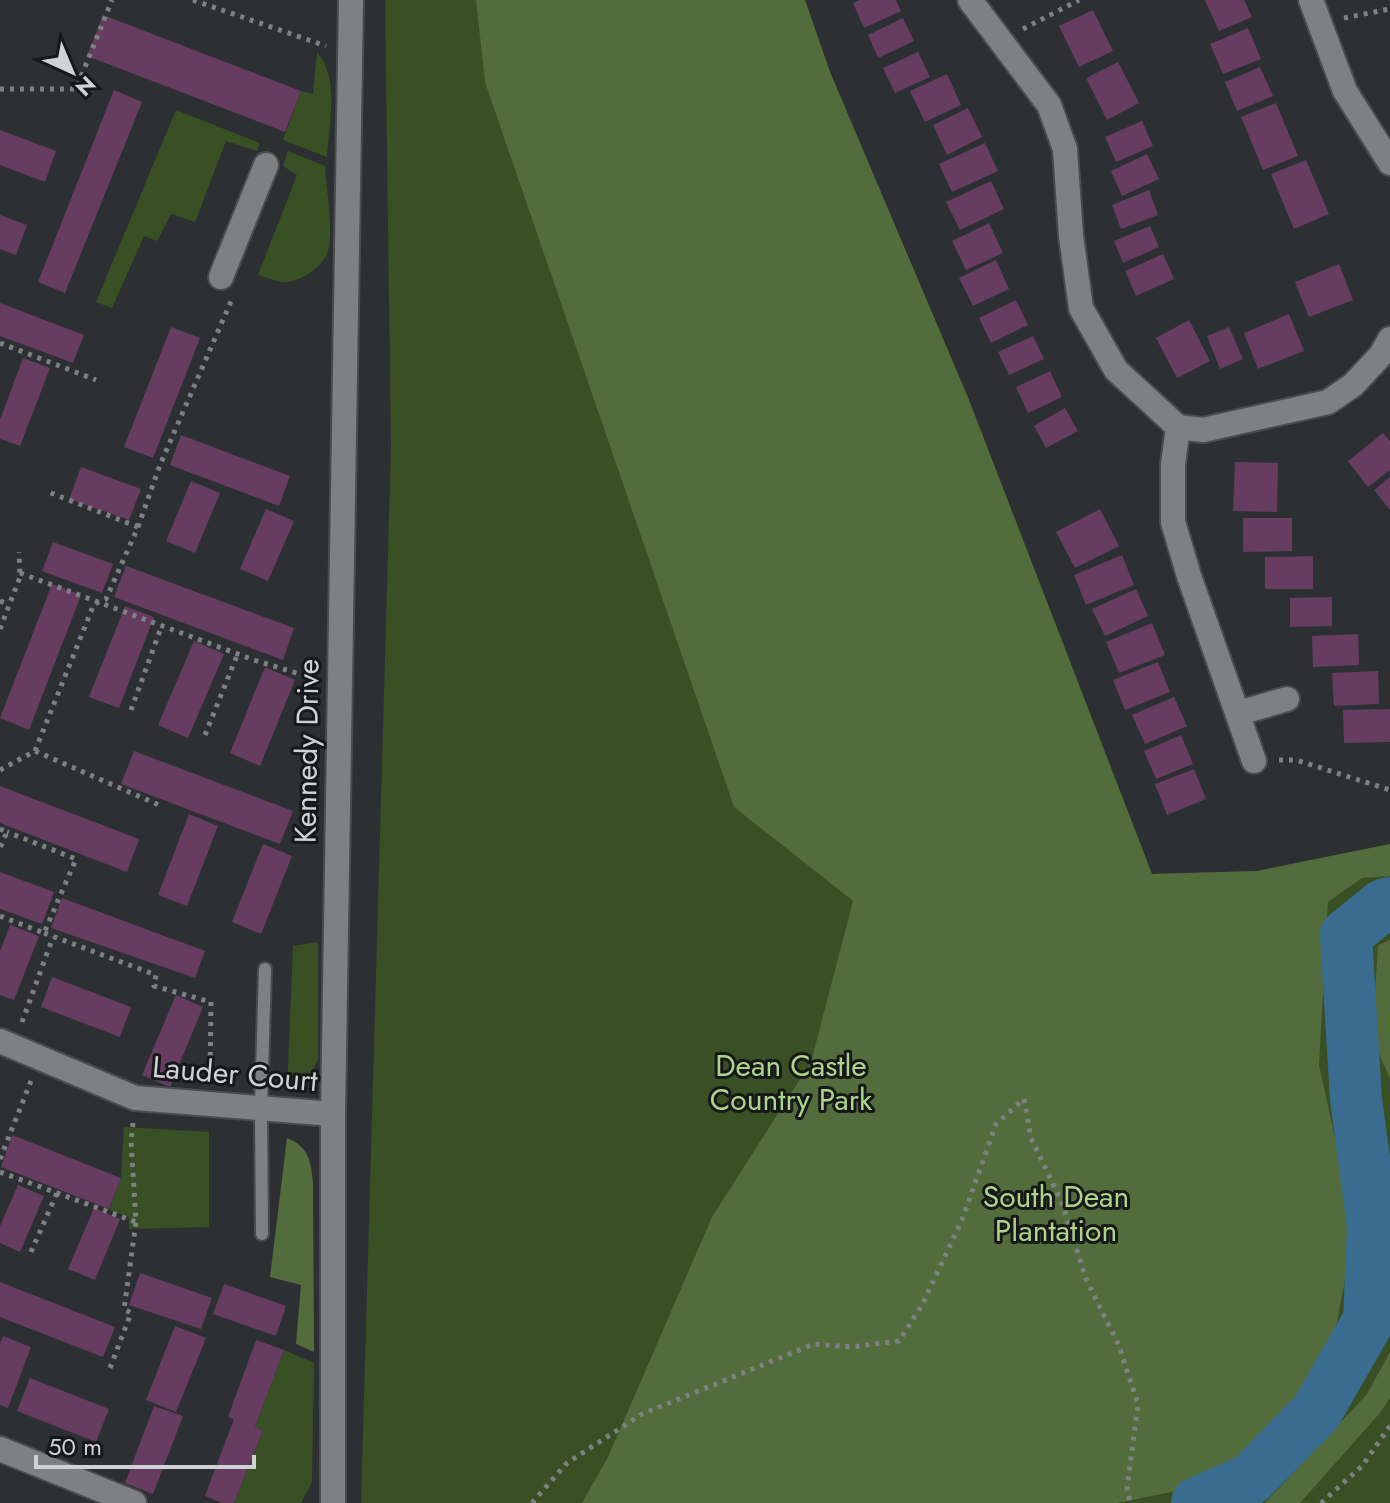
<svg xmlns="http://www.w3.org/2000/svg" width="1390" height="1503" viewBox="0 0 1390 1503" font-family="Jost,sans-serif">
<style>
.green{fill:#394f24}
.forest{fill:#536c3b}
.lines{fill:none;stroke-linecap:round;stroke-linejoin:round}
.river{stroke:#3a6c8f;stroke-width:52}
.building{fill:#663c60}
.service-casing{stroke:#4a4c4e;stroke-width:16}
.minor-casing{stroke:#4a4c4e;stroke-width:28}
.path{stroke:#7e8183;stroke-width:5;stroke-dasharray:4 6;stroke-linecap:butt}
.service{stroke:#7e8184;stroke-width:12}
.minor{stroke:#7e8184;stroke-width:24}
.labels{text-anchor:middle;stroke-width:6;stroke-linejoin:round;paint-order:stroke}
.street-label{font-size:30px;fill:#d0d2d4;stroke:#171819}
.park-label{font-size:30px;fill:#add48a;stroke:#171819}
</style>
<rect width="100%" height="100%" fill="#2d3033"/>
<!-- green -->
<path class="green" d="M385 0H805L830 72 969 400 1152 874 1257 871 1390 844V1503H361L391 447Z
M317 52C340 78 329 124 327 157L283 140 301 91 313 94Z
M176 110 260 143 257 151 226 141 195 222 171 214 157 241 144 236 112 308 96 302Z
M288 151 325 166C326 189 335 234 327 254 321 269 298 283 282 282 274 281 265 277 258 275L297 175 283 166Z
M318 942V1059L308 1079 287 1092 293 946Z
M124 1127 209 1132V1227L129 1229V1217L109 1210 121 1178Z
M284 1350 314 1363 312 1482 301 1503H234L263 1430 255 1427Z"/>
<!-- forest -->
<path class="forest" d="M476 0H805L830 72 969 400 1152 874 1257 871 1390 844V876L1362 878 1328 902 1319 1065 1355 1228 1328 1369 1238 1467 1181 1490 1117 1503H582L608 1457 712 1217 811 1062 853 901 734 807 485 82Z
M1390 940V1079L1372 1037 1378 945Z
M287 1138C309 1147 311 1161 313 1183L314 1352 296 1344 301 1285 270 1277Z
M1390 1352V1398L1379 1414 1300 1503H1265L1367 1394Z"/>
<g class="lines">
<!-- river -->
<path class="river" d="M1197 1503 1251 1479 1317 1411 1369 1320 1373 1226 1356 1099 1346 935 1383 905 1390 903"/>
</g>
<!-- building -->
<path class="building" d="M860 0H896L901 11 864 28 853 3Z
M1205 0H1244L1252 17 1219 31Z
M1093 10 1113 51 1079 67 1059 26Z
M103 15 301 91 285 132 87 56Z
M903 18 914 41 878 58 868 35Z
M1248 28 1261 59 1223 74 1210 44Z
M918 52 930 77 895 93 883 68Z
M1118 62 1139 103 1107 120 1086 78Z
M1260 67 1273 96 1237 111 1225 82Z
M947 74 961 105 925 122 910 91Z
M114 90 142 102 65 293 38 282Z
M1276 103 1298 156 1263 170 1241 117Z
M968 108 982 137 947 155 933 125Z
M1142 121 1153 146 1116 162 1105 137Z
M0 130 56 151 45 182 0 165Z
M985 143 998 171 952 192 939 164Z
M1147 154 1159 179 1122 196 1111 171Z
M1306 160 1329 214 1294 229 1271 174Z
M991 181 1004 209 960 230 946 202Z
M1149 190 1158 215 1121 229 1112 205Z
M0 215 27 225 16 255 0 249Z
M989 223 1003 253 966 270 952 241Z
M1150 226 1159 247 1123 263 1114 241Z
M1163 254 1174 279 1136 296 1125 271Z
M996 260 1009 289 973 306 959 278Z
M1339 264 1353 300 1309 317 1295 282Z
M1016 300 1028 325 991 343 979 318Z
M0 303 84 335 73 363 0 336Z
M1289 314 1304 351 1258 369 1244 333Z
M1189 320 1210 361 1177 378 1156 338Z
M171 327 200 338 153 458 124 447Z
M1229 327 1243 359 1220 369 1207 336Z
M1033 336 1044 359 1009 375 998 352Z
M23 358 50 368 20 446 0 439V420Z
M1050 371 1062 397 1028 413 1016 387Z
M1065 408 1078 431 1046 448 1034 426Z
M1383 433 1390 441V470L1368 487 1348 461Z
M181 435 290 476 279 506 170 465Z
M1235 462 1278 463 1277 512 1233 511Z
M81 467 141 489 129 520 69 499Z
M1390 477V510L1374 490Z
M191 481 220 493 195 553 166 541Z
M266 509 294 521 268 581 240 569Z
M1100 509 1119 546 1075 568 1056 532Z
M1243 518H1292V551L1243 552Z
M53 542 113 564 102 593 42 571Z
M1122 555 1134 585 1086 605 1074 575Z
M1313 556V589H1265V557Z
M126 566 294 628 283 660 114 597Z
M52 584 81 595 29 730 0 718Z
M1136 589 1148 616 1105 636 1092 609Z
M1332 597V626L1290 627V598Z
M125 606 154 617 119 708 89 697Z
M1152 623 1165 655 1119 673 1106 642Z
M1358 634 1359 665 1313 667 1312 636Z
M194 641 224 654 188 738 158 725Z
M1158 662 1170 692 1125 710 1113 680Z
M265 667 295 680 260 766 230 753Z
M1378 671 1379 704 1334 706 1332 673Z
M1174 697 1187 726 1145 744 1132 715Z
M1390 709V742L1344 743 1343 710Z
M1181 735 1193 764 1156 779 1144 751Z
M134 751 293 811 280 844 121 784Z
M1194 769 1206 799 1167 815 1155 784Z
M0 786 139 839 127 872 0 823Z
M189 814 218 826 187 906 158 895Z
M263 844 292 856 261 934 232 922Z
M0 872 54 892 42 924 0 909Z
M62 898 205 951 195 978 51 928Z
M10 925 39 936 14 1000 0 995V951Z
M52 977 131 1007 120 1037 41 1007Z
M176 995 203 1007 170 1087 142 1075Z
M12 1135 121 1178 109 1209 1 1167Z
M18 1185 44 1196 20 1252 0 1243V1226Z
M94 1208 120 1219 95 1280 68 1269Z
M140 1273 212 1298 201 1329 129 1305Z
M0 1282 115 1327 103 1357 0 1317Z
M224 1284 286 1306 276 1336 213 1314Z
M175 1326 206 1338 176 1412 146 1400Z
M3 1336 31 1347 8 1408 0 1405V1344Z
M256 1340 284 1350 255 1427 263 1430 234 1503H222L205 1496 234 1419 228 1417Z
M30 1378 109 1409 96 1442 17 1411Z
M154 1406 183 1416 153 1494 125 1483Z"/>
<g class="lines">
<!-- service casing -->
<g class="service-casing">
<path id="service" d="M262 1234 261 1108 265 969"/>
</g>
<!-- minor casing -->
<g class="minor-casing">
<path id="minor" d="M970 0 1049 105 1065 149 1071 236 1081 308 1116 370 1178 427 1203 430 1328 402 1353 385 1381 355 1390 339
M1311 0 1345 91 1390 163
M221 277 266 165
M1178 427 1173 464V522L1189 576 1254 761
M1239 713 1287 699
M0 1041 135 1098 333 1114
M0 1449 134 1503
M333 1503V1114L351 0"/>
</g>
<!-- path -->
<path class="path" d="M193 0 326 46
M1344 18 1390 9
M1023 29 1079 0
M0 89H76L112 0
M0 343 96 380
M138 527 160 465 232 299
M20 573 254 660 309 677 317 676
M0 601 9 604
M0 629 20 577 19 552
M131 710 162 625
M205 735 238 653
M35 751 94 604 106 599 138 527 46 491
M1279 760H1296L1390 790
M0 770 35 751 159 805
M0 829 7 832 0 848
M0 916 44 933 76 859 7 832
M44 933 156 975 154 986 211 1002 210 1078
M22 1022 53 937
M0 1159 31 1081
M0 1172 136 1222
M31 1252 57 1193
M110 1368 131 1313 124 1309 136 1222 131 1141 133 1123
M532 1503 567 1463 642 1414 814 1344 852 1347 899 1341 922 1305 962 1220 996 1124 1024 1099 1031 1138 1062 1203 1086 1279 1119 1346 1138 1404 1127 1488 1130 1503
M1321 1503 1362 1466 1390 1426"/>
<!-- service -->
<use href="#service" class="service"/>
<!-- minor -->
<use href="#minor" class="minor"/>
</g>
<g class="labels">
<!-- street labels -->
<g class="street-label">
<text transform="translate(307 751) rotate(-89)" y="10">Kennedy Drive</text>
<text transform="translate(235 1074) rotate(5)" y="10">Lauder Court</text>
</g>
<!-- park labels -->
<g class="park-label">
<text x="791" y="1076">Dean Castle<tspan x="791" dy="34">Country Park</tspan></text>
<text x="1056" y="1207">South Dean<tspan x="1056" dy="34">Plantation</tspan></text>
</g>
</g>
<!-- north arrow -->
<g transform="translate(72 72) rotate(136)" stroke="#171819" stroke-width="6" paint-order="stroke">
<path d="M0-6L14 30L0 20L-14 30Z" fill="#d0d2d4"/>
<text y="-12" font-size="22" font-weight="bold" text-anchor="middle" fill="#d0d2d4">N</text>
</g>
<!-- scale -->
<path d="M36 1455v12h218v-12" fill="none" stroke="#d0d2d4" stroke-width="4"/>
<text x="48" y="1455" font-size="24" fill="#d0d2d4" stroke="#171819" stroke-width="6" paint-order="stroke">50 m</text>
</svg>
